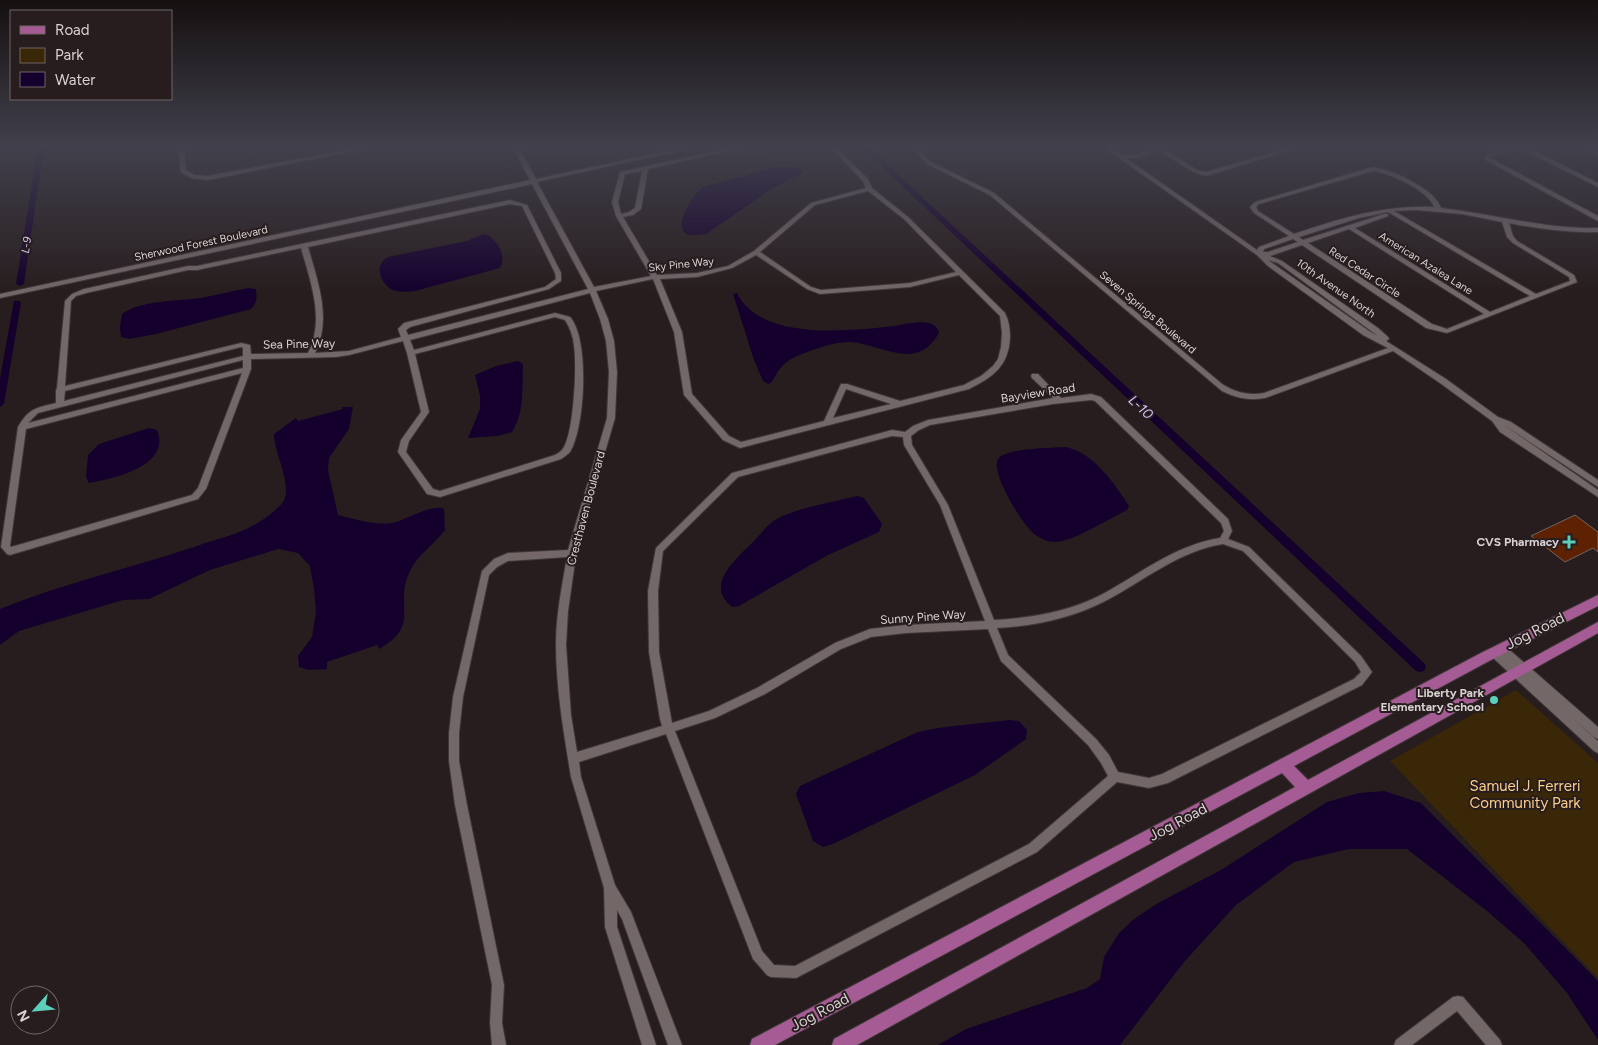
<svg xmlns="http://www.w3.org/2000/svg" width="1598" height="1045" viewBox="0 0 1598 1045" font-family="Figtree,sans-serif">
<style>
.green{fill:#392707}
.water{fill:#15002d}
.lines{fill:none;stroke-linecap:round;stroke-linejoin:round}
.canal{fill:#15002d;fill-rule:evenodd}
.building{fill:#5e2203;stroke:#716661}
.minor-casing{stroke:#3f3738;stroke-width:2}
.major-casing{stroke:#3f3738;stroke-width:2}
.minor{fill:#736768;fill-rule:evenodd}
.major{fill:#a55c94;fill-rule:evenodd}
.poi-dot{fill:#5dceb9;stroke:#271d1e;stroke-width:2}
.labels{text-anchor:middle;stroke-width:4;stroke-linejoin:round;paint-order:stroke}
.far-street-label{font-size:11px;fill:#d8d1d2;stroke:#271d1e}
.far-water-label{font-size:11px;font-style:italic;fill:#d3c0f6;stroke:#271d1e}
.street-label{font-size:12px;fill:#d8d1d2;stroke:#271d1e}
.poi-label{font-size:12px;font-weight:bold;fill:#d8d1d2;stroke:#271d1e;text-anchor:end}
.water-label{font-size:14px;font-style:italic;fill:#d3c0f6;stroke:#271d1e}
.near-street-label{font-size:15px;fill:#d8d1d2;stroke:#271d1e}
.near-park-label{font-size:15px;fill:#fbcd88;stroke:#271d1e}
</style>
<rect width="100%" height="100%" fill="#271d1e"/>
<!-- green -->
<path class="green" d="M1516 690 1598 763V978L1390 761Z"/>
<!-- water -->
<path class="water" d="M776 167H797L802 170V173L773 188 706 234C701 234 694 236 689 235 670 229 693 194 703 187Z
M483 234 489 235C498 244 507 255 500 268L415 291C406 292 395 293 388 287 378 278 376 263 388 257L467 241Z
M248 288 256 289C257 298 257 303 251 309L156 334 129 339 121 337 120 327 122 314C141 300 178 301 201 298 217 295 232 291 248 288Z
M737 293C760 340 844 331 886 327 899 326 920 319 932 324 936 326 938 329 939 333 917 373 882 344 850 342 836 341 800 353 788 361 780 367 776 374 772 382L768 384 763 381 754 360 733 294Z
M518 361 523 364C522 386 525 412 512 432L498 436 468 438 480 409V396L475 375 496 366Z
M342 407H353L349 429 329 458 328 470 338 515C355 519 379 527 396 522 407 519 434 503 444 509L445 530C434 545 418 554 410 571 393 606 422 625 379 649L377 645 327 662V669L309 670 299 667 298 656 312 637 316 612 314 589 310 566 298 553 278 549 210 570 149 599 123 600 19 631 0 645V609C64 583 131 568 197 546 215 539 237 535 254 525 262 521 283 506 285 498 290 479 274 452 274 434L296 418 298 421 343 409Z
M149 428 157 430C172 466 113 479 89 483L86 477 88 455 99 444Z
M1066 447C1094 453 1114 483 1129 506L1127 510C1110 518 1073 542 1055 542 1046 542 1037 537 1031 531 1021 521 988 470 999 458 1008 448 1052 448 1066 447Z
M857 496 864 498 882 524 879 532 828 555 739 606 732 607C704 585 736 559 753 542 760 535 767 525 775 520 795 508 834 502 857 496Z
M1009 720 1019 721 1027 730 1026 739 975 775 833 844 823 847 813 841 796 794 800 786 918 732C947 725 979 724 1009 720Z
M1384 791 1421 803 1598 981V1040L1567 993 1524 943 1487 911 1407 849H1349L1294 862 1236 905 1184 962 1120 1045H938L966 1029 1087 988 1100 979 1104 957 1119 933 1134 919 1158 903 1221 870 1327 802 1359 793Z"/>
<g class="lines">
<!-- canal -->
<path class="canal" d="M38 146H44L24 284 20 286 16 284Z
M860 146H867L1424 663 1426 667 1424 671 1420 672 1416 671Z
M14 301H20L21 303 4 404 0 407V378Z"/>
</g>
<!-- building -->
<path class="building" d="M1575 515 1598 532V552L1593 548 1565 562 1531 536Z"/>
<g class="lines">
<!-- minor casing -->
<g class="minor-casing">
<path id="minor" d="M178 146H184L186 170 194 175 208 176 366 146H379L208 180 191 178 181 172Z
M512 146H518L536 179 690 146H702L537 182 594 287 651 276 616 216 612 202 620 172 739 146H751L648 169 641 209 633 215 623 217 657 275 697 273 728 266 754 251 811 203 866 188 863 181 829 146H835L868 179 872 188 908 217 1005 313C1009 321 1010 329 1010 337 1009 366 993 377 969 389L740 448 723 440 684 395 674 332 653 279 596 291 608 319 614 341 617 372 615 418 577 548 568 611 566 645 571 715 577 752 662 726 660 719 649 652 648 591 656 548 732 473 892 430 905 432 913 426 928 420 1053 398 1032 378 1031 376 1032 374H1038L1061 398 1091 394 1101 397 1228 519 1232 531 1228 539 1249 547 1361 656 1372 672 1362 685 1168 783 1149 788 1117 782 1037 852 796 978 771 977 767 975 753 959 666 734 579 762 581 777 615 885 631 912 682 1045H668L622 919 617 910V927L656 1045H642L605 927 604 888 571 777C564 734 556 689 556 644 556 615 562 586 567 557L508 561 497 567 489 575 463 697 459 733V761L467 805 504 985 502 1023 506 1045H492L490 1023 492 985 455 805 449 761V733L453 697 482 571 494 559 508 553 568 550 607 418 609 372 606 341 600 319 590 293 410 340 414 350 555 313 570 317C590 339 585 428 570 452 567 455 564 457 561 459L440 497 427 494 398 452 401 440 421 412 407 353 403 341 349 355 336 357 251 359V369L206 489 198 499 10 555 7 554 1 547 18 427C29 408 36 408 56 403V390L57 388 65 301 72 294 84 289 188 266H197L510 200 527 205 561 273V281L549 289 410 327 406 330 408 335 588 289 532 184 0 298V294L530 180ZM642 171 635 208 629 212 621 214 618 202 625 174ZM868 191 904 219 956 272 910 283 821 290 811 287 760 252 815 205ZM510 204 522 206 555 273 556 279 545 287 404 323 398 329 401 337 349 351 315 353C332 319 318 282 308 247ZM301 248C311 283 325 320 308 353L251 354 250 345 241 343 65 386 71 301 76 296 86 293 188 270H197ZM756 255 807 289 820 294 910 287 959 275 1000 316 1002 333 1001 347 998 359 993 366 981 376 964 385 900 401 847 384H841L824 421 741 442 729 436 692 394 682 332 660 279 697 277 732 268ZM555 317 565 320C570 328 573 336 574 346 577 365 574 436 562 450 560 452 557 454 555 455L440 491 433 489 406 452 409 441 429 412 415 354ZM241 347 243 348V356L64 401 65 391ZM243 360V368L28 423 38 413ZM242 373 198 488 192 495 11 547 10 546 26 429ZM846 389 891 404 833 418ZM1091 400 1095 401 1221 523 1224 531 1220 538C1175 545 1140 574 1101 595 1068 612 1031 618 994 620L948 505 912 445 911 436 919 430 930 425 1053 404ZM892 436 903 437 904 445 940 505 985 621 906 625 870 629 835 643 757 688 709 711 672 723 659 652 658 591 663 551 738 477ZM1223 544 1243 551 1355 662 1361 672 1354 679 1162 774 1149 778 1118 772 1109 755 1096 739 1008 655 997 628C1035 626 1073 618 1107 600 1145 580 1179 551 1223 544ZM988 629 1001 661 1088 745 1101 763 1108 776 1029 844 795 966 774 965 762 951 675 731 715 718 765 694 841 649 871 637 906 633Z
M910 146H916L931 162 994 193 1222 384C1235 392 1248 396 1264 393L1388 348 1363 335 1268 266 1257 255 1102 146C1113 146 1116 154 1124 155 1138 156 1151 148 1164 149L1197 170 1206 172 1295 146H1305L1206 176 1193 172 1160 151 1137 158H1126L1257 250 1259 247 1289 236 1254 213 1250 207 1255 202 1373 167C1392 170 1434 188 1441 208 1494 214 1544 229 1598 228V232C1568 233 1539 229 1509 223L1513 236 1517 241 1574 275 1577 282 1447 333 1426 328 1302 245 1270 256 1282 261 1378 328 1388 337 1389 339 1386 341 1446 379 1498 417 1511 422 1598 480V487L1504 425 1598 490V497L1500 432 1492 421 1440 383 1393 351 1265 398C1250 401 1236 398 1222 391L990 195 927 164ZM1373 171C1390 173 1429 191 1434 207 1384 205 1341 218 1294 234L1258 211 1256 207 1259 204ZM1416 210 1462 214 1502 222 1507 237 1513 243 1569 277 1570 281 1536 294 1394 211ZM1388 212 1530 296 1490 312 1355 228 1388 216V214H1384L1303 240 1299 237 1359 218ZM1349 229 1484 314 1447 329 1432 324 1308 243ZM1293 239 1298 242 1268 252H1263L1264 249ZM1268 260 1278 263 1378 336 1369 331Z
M1513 146H1525L1598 183V187L1596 186 1519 148 1491 156 1490 158 1598 216V221L1484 159 1487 154Z
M1578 146H1586L1598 152V156Z
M1502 645 1505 646 1598 727V739L1594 737 1572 718 1598 741V753L1594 751 1491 656 1489 653 1491 650 1494 649 1498 650 1499 646Z
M1458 996 1463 997 1500 1040 1502 1045H1486L1457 1011 1412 1045H1394L1396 1040 1453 997Z"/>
</g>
<!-- major casing -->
<g class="major-casing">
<path id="major" d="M1598 595V606L1489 661 1294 766 1308 780 1598 622V633L857 1045H832L834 1039 1295 787 1282 773 775 1045H750L752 1039 1481 653Z"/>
</g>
<!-- minor -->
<use href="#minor" class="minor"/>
<!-- major -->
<use href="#major" class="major"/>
</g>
<!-- sky -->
<linearGradient id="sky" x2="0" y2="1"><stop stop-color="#151010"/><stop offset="0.5" stop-color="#41404c"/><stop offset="1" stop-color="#41404c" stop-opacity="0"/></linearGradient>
<rect width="1598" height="293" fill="url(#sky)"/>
<!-- markers -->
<g class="poi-dot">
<path d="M1566.5 534.5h5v5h5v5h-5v5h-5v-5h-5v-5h5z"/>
<circle cx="1494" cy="700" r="5"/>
</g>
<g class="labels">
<!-- far-street labels -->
<g class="far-street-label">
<text transform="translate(201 243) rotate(-12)" y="4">Sherwood Forest Boulevard</text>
<text transform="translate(1426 263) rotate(32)" y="4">American Azalea Lane</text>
<text transform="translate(681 264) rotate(-6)" y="4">Sky Pine Way</text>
<text transform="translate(1365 272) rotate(33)" y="4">Red Cedar Circle</text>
<text transform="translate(1336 288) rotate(35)" y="4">10th Avenue North</text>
<text transform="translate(1148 312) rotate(40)" y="4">Seven Springs Boulevard</text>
</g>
<!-- far-water labels -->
<g class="far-water-label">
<text transform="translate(26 245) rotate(-81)" y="4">L-9</text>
</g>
<!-- street labels -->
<g class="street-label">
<text transform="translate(299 344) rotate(-1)" y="4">Sea Pine Way</text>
<text transform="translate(1038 393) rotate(-9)" y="4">Bayview Road</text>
<text transform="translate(586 508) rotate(-75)" y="4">Cresthaven Boulevard</text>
<text transform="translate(923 617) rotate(-4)" y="4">Sunny Pine Way</text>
</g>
<!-- poi labels -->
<g class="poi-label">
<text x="1559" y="546">CVS Pharmacy</text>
<text x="1484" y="697">Liberty Park<tspan x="1484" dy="14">Elementary School</tspan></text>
</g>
<!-- water labels -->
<g class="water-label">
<text transform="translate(1141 407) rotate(43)" y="5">L-10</text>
</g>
<!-- near-street labels -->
<g class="near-street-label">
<text transform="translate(1535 631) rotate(-27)" y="5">Jog Road</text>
<text transform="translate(1178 822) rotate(-28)" y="5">Jog Road</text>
<text transform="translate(820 1012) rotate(-28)" y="5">Jog Road</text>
</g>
<!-- near-park labels -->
<g class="near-park-label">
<text x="1525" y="791">Samuel J. Ferreri<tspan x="1525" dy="17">Community Park</tspan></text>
</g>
</g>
<!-- legend -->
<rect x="10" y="10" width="162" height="90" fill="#271d1e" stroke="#6e6566"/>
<rect x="20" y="26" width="25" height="8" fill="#a55c94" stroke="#6e6566"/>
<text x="55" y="35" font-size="15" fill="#d8d1d2">Road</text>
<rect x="20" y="48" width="25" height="15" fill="#392707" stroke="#6e6566"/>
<text x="55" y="60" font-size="15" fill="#d8d1d2">Park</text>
<rect x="20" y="72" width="25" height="15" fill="#15002d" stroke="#6e6566"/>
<text x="55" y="85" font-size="15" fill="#d8d1d2">Water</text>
<!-- north arrow -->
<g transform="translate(35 1010) rotate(243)"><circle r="24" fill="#271d1e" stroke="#6e6566"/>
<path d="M0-4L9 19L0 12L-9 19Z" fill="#5dceb9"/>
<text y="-8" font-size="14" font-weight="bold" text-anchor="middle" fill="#d8d1d2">N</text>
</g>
</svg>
